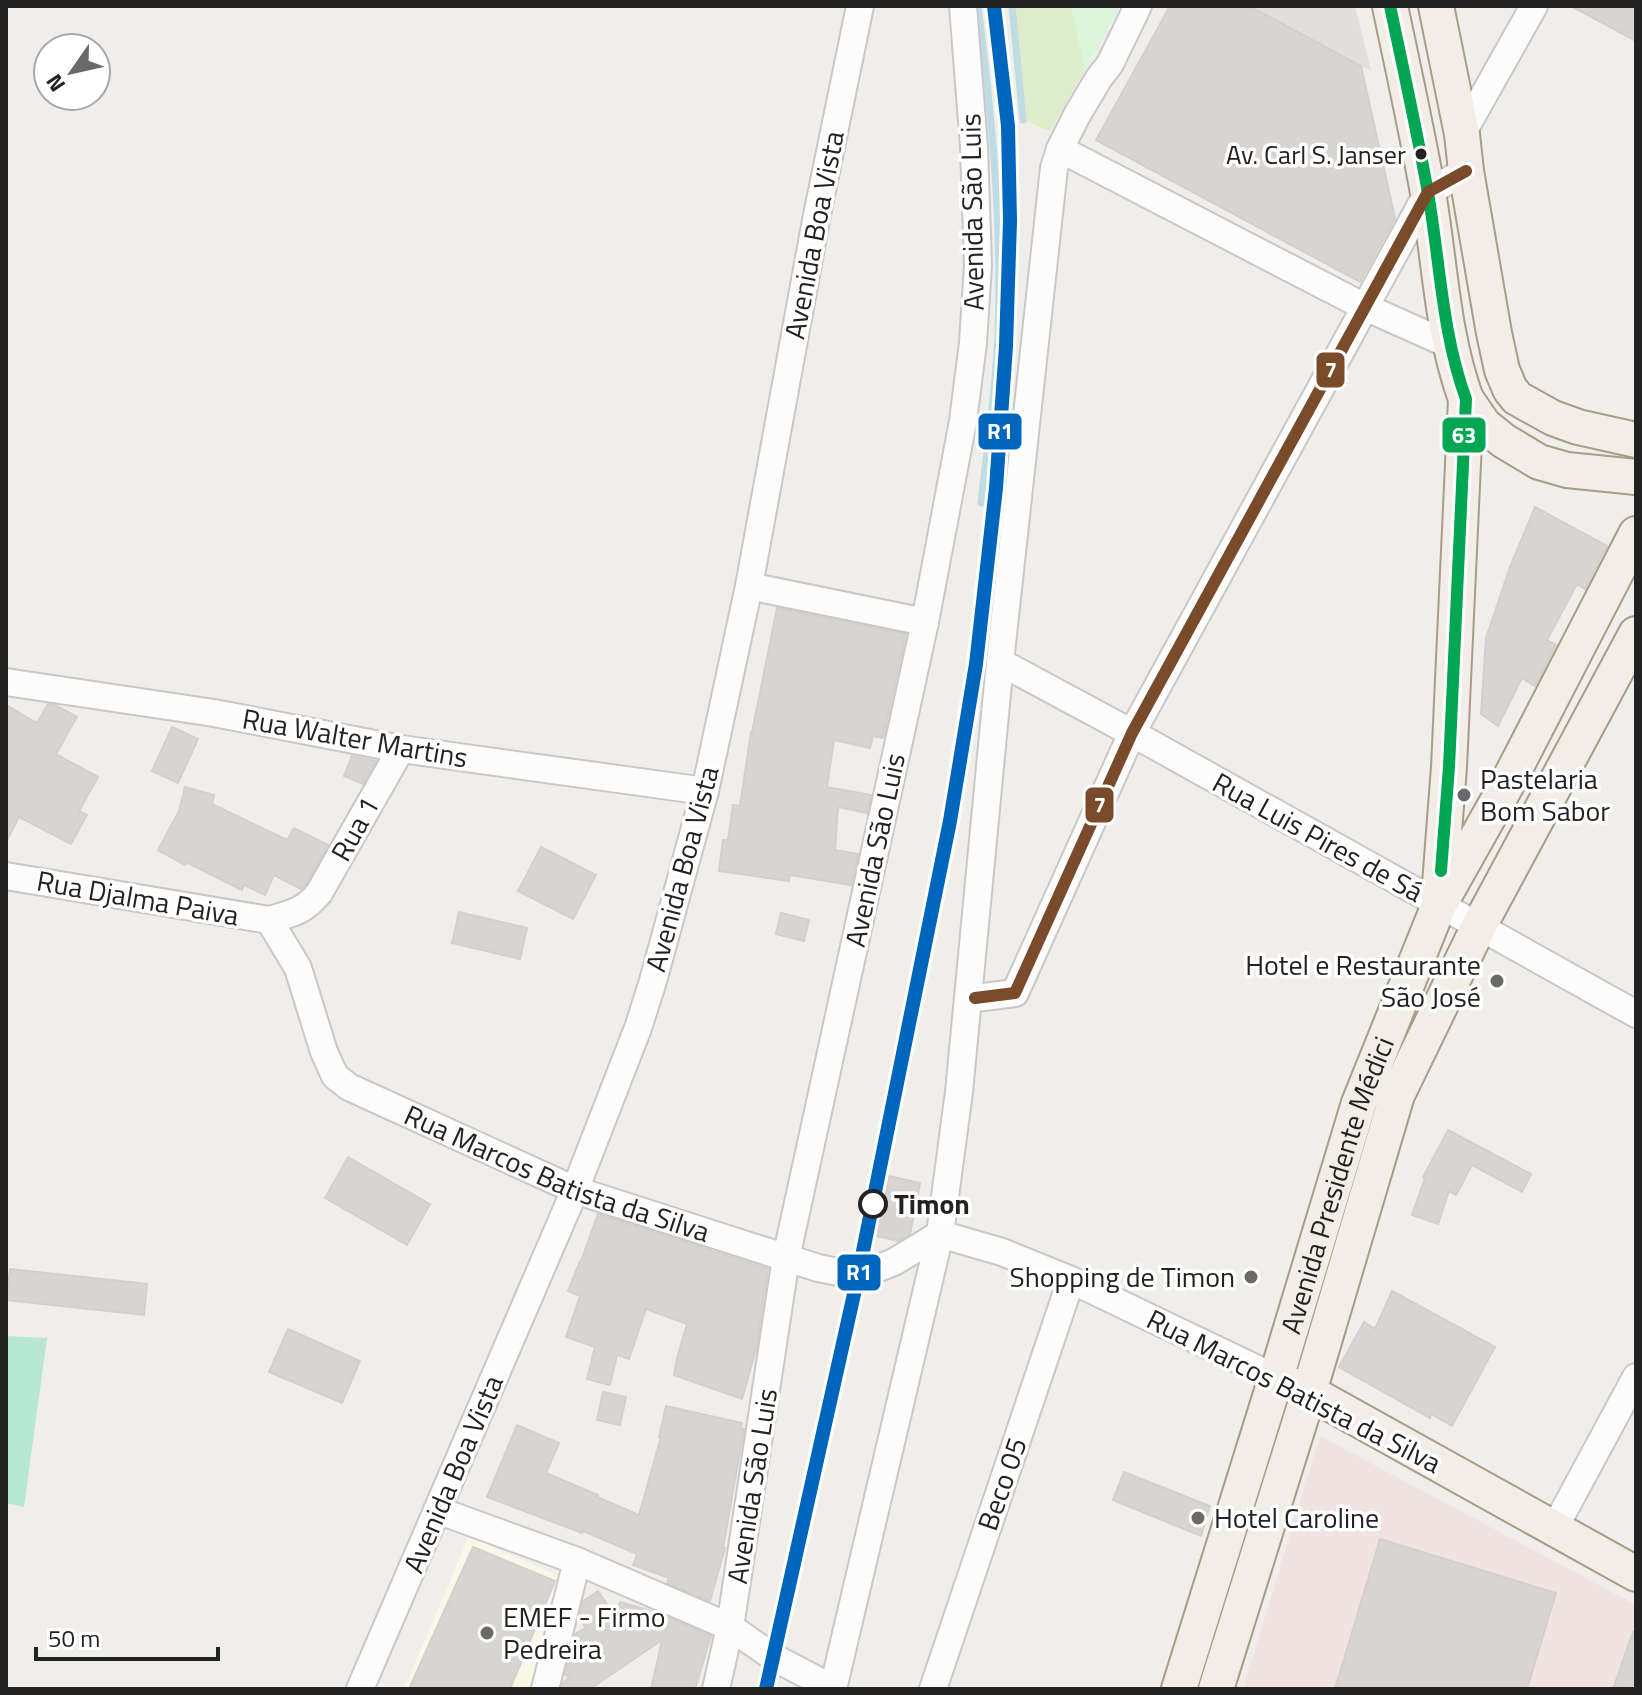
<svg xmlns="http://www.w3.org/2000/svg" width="1642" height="1695" viewBox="0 0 1642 1695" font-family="'Titillium Web',sans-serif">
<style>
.commercial{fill:#f1e3e1}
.education{fill:#f8f7e8}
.grass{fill:#ddeccb}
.park{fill:#daf5da}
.pitch{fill:#b7e6d2}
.parking{fill:#e0dfde}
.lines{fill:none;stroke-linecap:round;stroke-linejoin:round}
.stream{stroke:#bfdbe3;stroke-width:7}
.building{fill:#d7d4d2;stroke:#d3d0cc;stroke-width:2}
.minor-casing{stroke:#c9c8c7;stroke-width:30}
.major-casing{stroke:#a79c86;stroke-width:38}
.minor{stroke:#fdfcfc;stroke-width:26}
.major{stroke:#f3ede7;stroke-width:34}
.bus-1-casing{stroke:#fff;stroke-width:18}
.bus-2-casing{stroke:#fff;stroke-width:18}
.bus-1{stroke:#00a651;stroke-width:12}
.bus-2{stroke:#7a4b2a;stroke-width:12}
.rail-1-casing{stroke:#fff;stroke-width:20}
.rail-1{stroke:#0065bd;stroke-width:14}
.bus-dot{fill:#222;stroke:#fff;stroke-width:3}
.poi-dot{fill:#6a6968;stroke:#fff;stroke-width:3}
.stop-dot{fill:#fff;stroke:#222;stroke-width:4}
.labels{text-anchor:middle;stroke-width:7;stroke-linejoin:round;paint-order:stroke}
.bus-label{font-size:26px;fill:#222;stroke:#fff;text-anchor:end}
.street-label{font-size:28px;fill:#222;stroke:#fff}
.poi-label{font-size:28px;fill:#222;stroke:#fff;text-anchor:start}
.stop-label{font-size:28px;font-weight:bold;fill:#222;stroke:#fff;text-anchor:start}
.line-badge{stroke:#fff;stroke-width:3}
.badge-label{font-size:22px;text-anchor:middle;font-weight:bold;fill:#fff}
</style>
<rect width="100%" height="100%" fill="#f0eeeb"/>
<!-- commercial -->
<path class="commercial" d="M1320 1436 1636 1605V1689H1243Z"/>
<!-- education -->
<path class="education" d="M469 1536 560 1577 533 1689H404Z"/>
<!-- grass -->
<path class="grass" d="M1012 6H1071L1085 70 1050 131 1023 120Z"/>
<!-- park -->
<path class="park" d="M1071 6H1120L1085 70Z"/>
<!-- pitch -->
<path class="pitch" d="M6 1336 47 1338 24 1507 6 1503Z"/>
<!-- parking -->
<path class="parking" d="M1249 6H1355L1371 71 1361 66Z"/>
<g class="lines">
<!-- stream -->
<path class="stream" d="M978 6C992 114 1002 224 998 333 996 390 987 447 981 503
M1012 6 1023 120"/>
</g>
<!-- building -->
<path class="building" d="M1170 6H1249L1361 66 1395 218 1360 282 1096 140Z
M1571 6H1636V41Z
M1535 507 1607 546 1585 589 1577 584 1547 640 1556 645 1535 686 1522 678 1498 726 1481 714 1486 638 1510 567Z
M777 608 906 634 883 738 873 736 870 748 834 740 827 787 871 795 867 813 838 807 835 850 858 854 851 885 790 875 789 881 719 871 723 840H728L733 805 740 806 751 732H752Z
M48 704 57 706 77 717 56 754 98 777 79 811 87 815 71 844 19 817 6 842V705L37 723Z
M172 727 198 739 178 783 152 771Z
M352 756 376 761 363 784 344 776Z
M185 787 214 795 212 804 287 840 294 828 328 845 306 884 301 889 274 875 265 895 244 885 242 890 186 862 185 865 158 850 179 811Z
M541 847 596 875 573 919 518 891Z
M459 912 527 928 520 959 452 943Z
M781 913 809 920 804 941 776 934Z
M1448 1130 1531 1174 1522 1192 1472 1165 1456 1195 1449 1191 1438 1224 1412 1215 1425 1178 1423 1177Z
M348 1157 430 1204 407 1245 325 1198Z
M889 1176 920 1183 910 1234 898 1241 876 1236Z
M598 1214 768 1269 756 1349 742 1399 674 1375 677 1358 687 1324 646 1309 629 1359 617 1355 610 1385 587 1379 595 1347 566 1337 580 1296 568 1291 580 1261H581Z
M10 1269 147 1284 144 1315 6 1300Z
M1392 1291 1495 1347 1452 1426 1431 1414 1430 1418 1339 1367 1364 1322 1375 1329Z
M288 1329 360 1361 342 1403 269 1372Z
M603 1392 626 1397 620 1425 597 1420Z
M666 1406 742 1423 741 1428 744 1429 723 1548H725L710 1601 667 1583 669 1578 633 1565 637 1554 583 1531 582 1533 487 1497 517 1425 559 1443 546 1473 598 1495 597 1497 639 1515 661 1437H659Z
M1124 1472 1210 1506 1201 1536 1113 1500Z
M1380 1539 1556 1593 1527 1689H1335Z
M473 1547 555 1581 510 1689H409Z
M598 1591 615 1615 620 1602 658 1613 711 1636 695 1689H651L662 1640 590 1689H562L563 1683 569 1678 565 1674 568 1664 575 1658 571 1652 575 1634 586 1628 579 1618 583 1601Z
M1633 1632 1636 1633V1689H1613Z"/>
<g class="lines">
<!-- minor casing -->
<g class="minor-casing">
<g id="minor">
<path d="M1462 134 1534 6"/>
<path d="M1060 149 1365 307 1450 345"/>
<path d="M749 586 925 622"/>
<path d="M1000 662 1132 733 1636 1014"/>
<path d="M6 682 214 713 401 749 705 791"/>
<path d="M6 876 269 920C293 913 303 912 319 893L401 749"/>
<path id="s1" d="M269 920 298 968 324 1052 335 1076 349 1087 575 1190 818 1268 858 1276 894 1262 940 1234 1002 1252 1071 1280 1276 1378"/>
<path d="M968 999 1015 993 1132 733 1428 192 1466 171"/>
<path d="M437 1510 577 1561 730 1627 773 1657 834 1689"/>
<path d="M1554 1529 1636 1377"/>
<path d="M360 1689 575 1190 638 1028 653 981 705 791 749 586 816 220 860 6"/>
<path d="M545 1689 577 1561"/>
<path d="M716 1689 730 1627 786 1258 925 622 963 421 973 343 978 265 974 147 963 6"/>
<path d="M833 1689 940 1234 959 1092 1000 662 1054 168 1060 149 1077 115 1099 78 1110 64 1138 6"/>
<path d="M933 1689 1071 1280"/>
</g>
</g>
<!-- major casing -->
<g class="major-casing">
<g id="major">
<path d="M1390 6C1403 68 1417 131 1428 193 1440 261 1442 334 1466 399L1449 767 1439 897"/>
<path d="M1436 6 1462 134 1466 171 1494 333 1502 370 1510 389 1517 398 1553 418 1578 427 1636 440"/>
<path d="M1466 399 1484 425 1504 441 1539 462 1567 470 1636 477"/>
<path d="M1289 1384 1309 1392 1636 1574"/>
<path id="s2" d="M1179 1689 1276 1378 1359 1103 1439 905 1506 786 1636 534"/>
<path d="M1216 1689 1309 1392 1397 1095 1479 926 1636 634"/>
</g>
</g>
<!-- minor -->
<use href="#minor" class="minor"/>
<!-- major -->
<use href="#major" class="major"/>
<!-- bus-1 casing -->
<g class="bus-1-casing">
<path id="bus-1" d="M1390 6C1403 68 1417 131 1428 193 1440 261 1442 334 1466 399L1449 767 1441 871"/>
</g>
<!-- bus-2 casing -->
<g class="bus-2-casing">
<path id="bus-2" d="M975 998 1015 993 1132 733 1428 192 1466 171"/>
</g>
<!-- bus-1 -->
<use href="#bus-1" class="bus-1"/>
<!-- bus-2 -->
<use href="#bus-2" class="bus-2"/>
<!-- rail-1 casing -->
<g class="rail-1-casing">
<path id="rail-1" d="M766 1689 858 1276 950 821 976 664 996 488 1006 346 1010 221 1008 126 994 6"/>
</g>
<!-- rail-1 -->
<use href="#rail-1" class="rail-1"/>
</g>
<!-- markers -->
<circle class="bus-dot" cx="1421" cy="154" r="7"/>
<g class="poi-dot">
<circle cx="1464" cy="795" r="8"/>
<circle cx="1497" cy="981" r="8"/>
<circle cx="1251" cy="1277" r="8"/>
<circle cx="1198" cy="1518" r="8"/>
<circle cx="487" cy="1633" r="8"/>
</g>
<circle class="stop-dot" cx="873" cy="1204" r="13"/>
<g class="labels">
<!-- bus labels -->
<g class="bus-label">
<text x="1406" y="164">Av. Carl S. Janser</text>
</g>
<!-- street labels -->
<g class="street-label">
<text transform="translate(972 212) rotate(-91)" y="10">Avenida São Luis</text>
<text transform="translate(814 235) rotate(-79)" y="10">Avenida Boa Vista</text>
<text transform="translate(355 738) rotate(10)" y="10">Rua Walter Martins</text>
<text transform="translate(355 829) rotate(-61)" y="10">Rua 1</text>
<text transform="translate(1318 837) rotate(29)" y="10">Rua Luis Pires de Sá</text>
<text transform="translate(875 850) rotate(-78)" y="10">Avenida São Luis</text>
<text transform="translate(682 869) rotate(-75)" y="10">Avenida Boa Vista</text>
<text transform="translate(138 898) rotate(10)" y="10">Rua Djalma Paiva</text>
<text dy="10" stroke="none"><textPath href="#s1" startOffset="414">Rua Marcos Batista da Silva</textPath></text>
<text dy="10" stroke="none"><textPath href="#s2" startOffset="528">Avenida Presidente Médici</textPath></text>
<text transform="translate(1294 1391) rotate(27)" y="10">Rua Marcos Batista da Silva</text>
<text transform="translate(453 1474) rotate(-67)" y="10">Avenida Boa Vista</text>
<text transform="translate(1002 1484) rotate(-71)" y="10">Beco 05</text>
<text transform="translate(752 1486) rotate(-81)" y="10">Avenida São Luis</text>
</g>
<!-- poi labels -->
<g class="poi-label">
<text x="1480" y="789">Pastelaria<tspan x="1480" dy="32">Bom Sabor</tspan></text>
<text x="1481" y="975" text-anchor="end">Hotel e Restaurante<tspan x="1481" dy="32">São José</tspan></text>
<text x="1235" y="1287" text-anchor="end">Shopping de Timon</text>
<text x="1214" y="1528">Hotel Caroline</text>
<text x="503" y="1627">EMEF - Firmo<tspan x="503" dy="32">Pedreira</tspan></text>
</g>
<!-- stop labels -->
<g class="stop-label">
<text x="894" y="1214">Timon</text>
</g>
</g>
<g class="line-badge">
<rect x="1315" y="351" width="31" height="38" rx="8" fill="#7a4b2a"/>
<rect x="977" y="412" width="46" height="39" rx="8" fill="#0065bd"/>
<rect x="1441" y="416" width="46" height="38" rx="8" fill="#00a651"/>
<rect x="1084" y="786" width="31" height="38" rx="8" fill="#7a4b2a"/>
<rect x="836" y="1253" width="46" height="39" rx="8" fill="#0065bd"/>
</g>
<g class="badge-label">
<text x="1331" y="378">7</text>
<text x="1000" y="439">R1</text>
<text x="1464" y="443">63</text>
<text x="1100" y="813">7</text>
<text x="859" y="1280">R1</text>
</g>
<!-- border -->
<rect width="1642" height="1695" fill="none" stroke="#222222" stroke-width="16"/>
<!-- north arrow -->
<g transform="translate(72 72) rotate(236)"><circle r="38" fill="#ffffff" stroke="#a7a7a7" stroke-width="2"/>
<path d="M0-6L14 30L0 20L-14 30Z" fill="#6a6968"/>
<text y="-12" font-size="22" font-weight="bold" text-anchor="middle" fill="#222222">N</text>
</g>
<!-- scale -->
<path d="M36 1647v12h182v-12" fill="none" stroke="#222222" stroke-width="4"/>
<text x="48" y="1647" font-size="24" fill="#222222" stroke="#ffffff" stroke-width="6" paint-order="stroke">50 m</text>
</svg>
